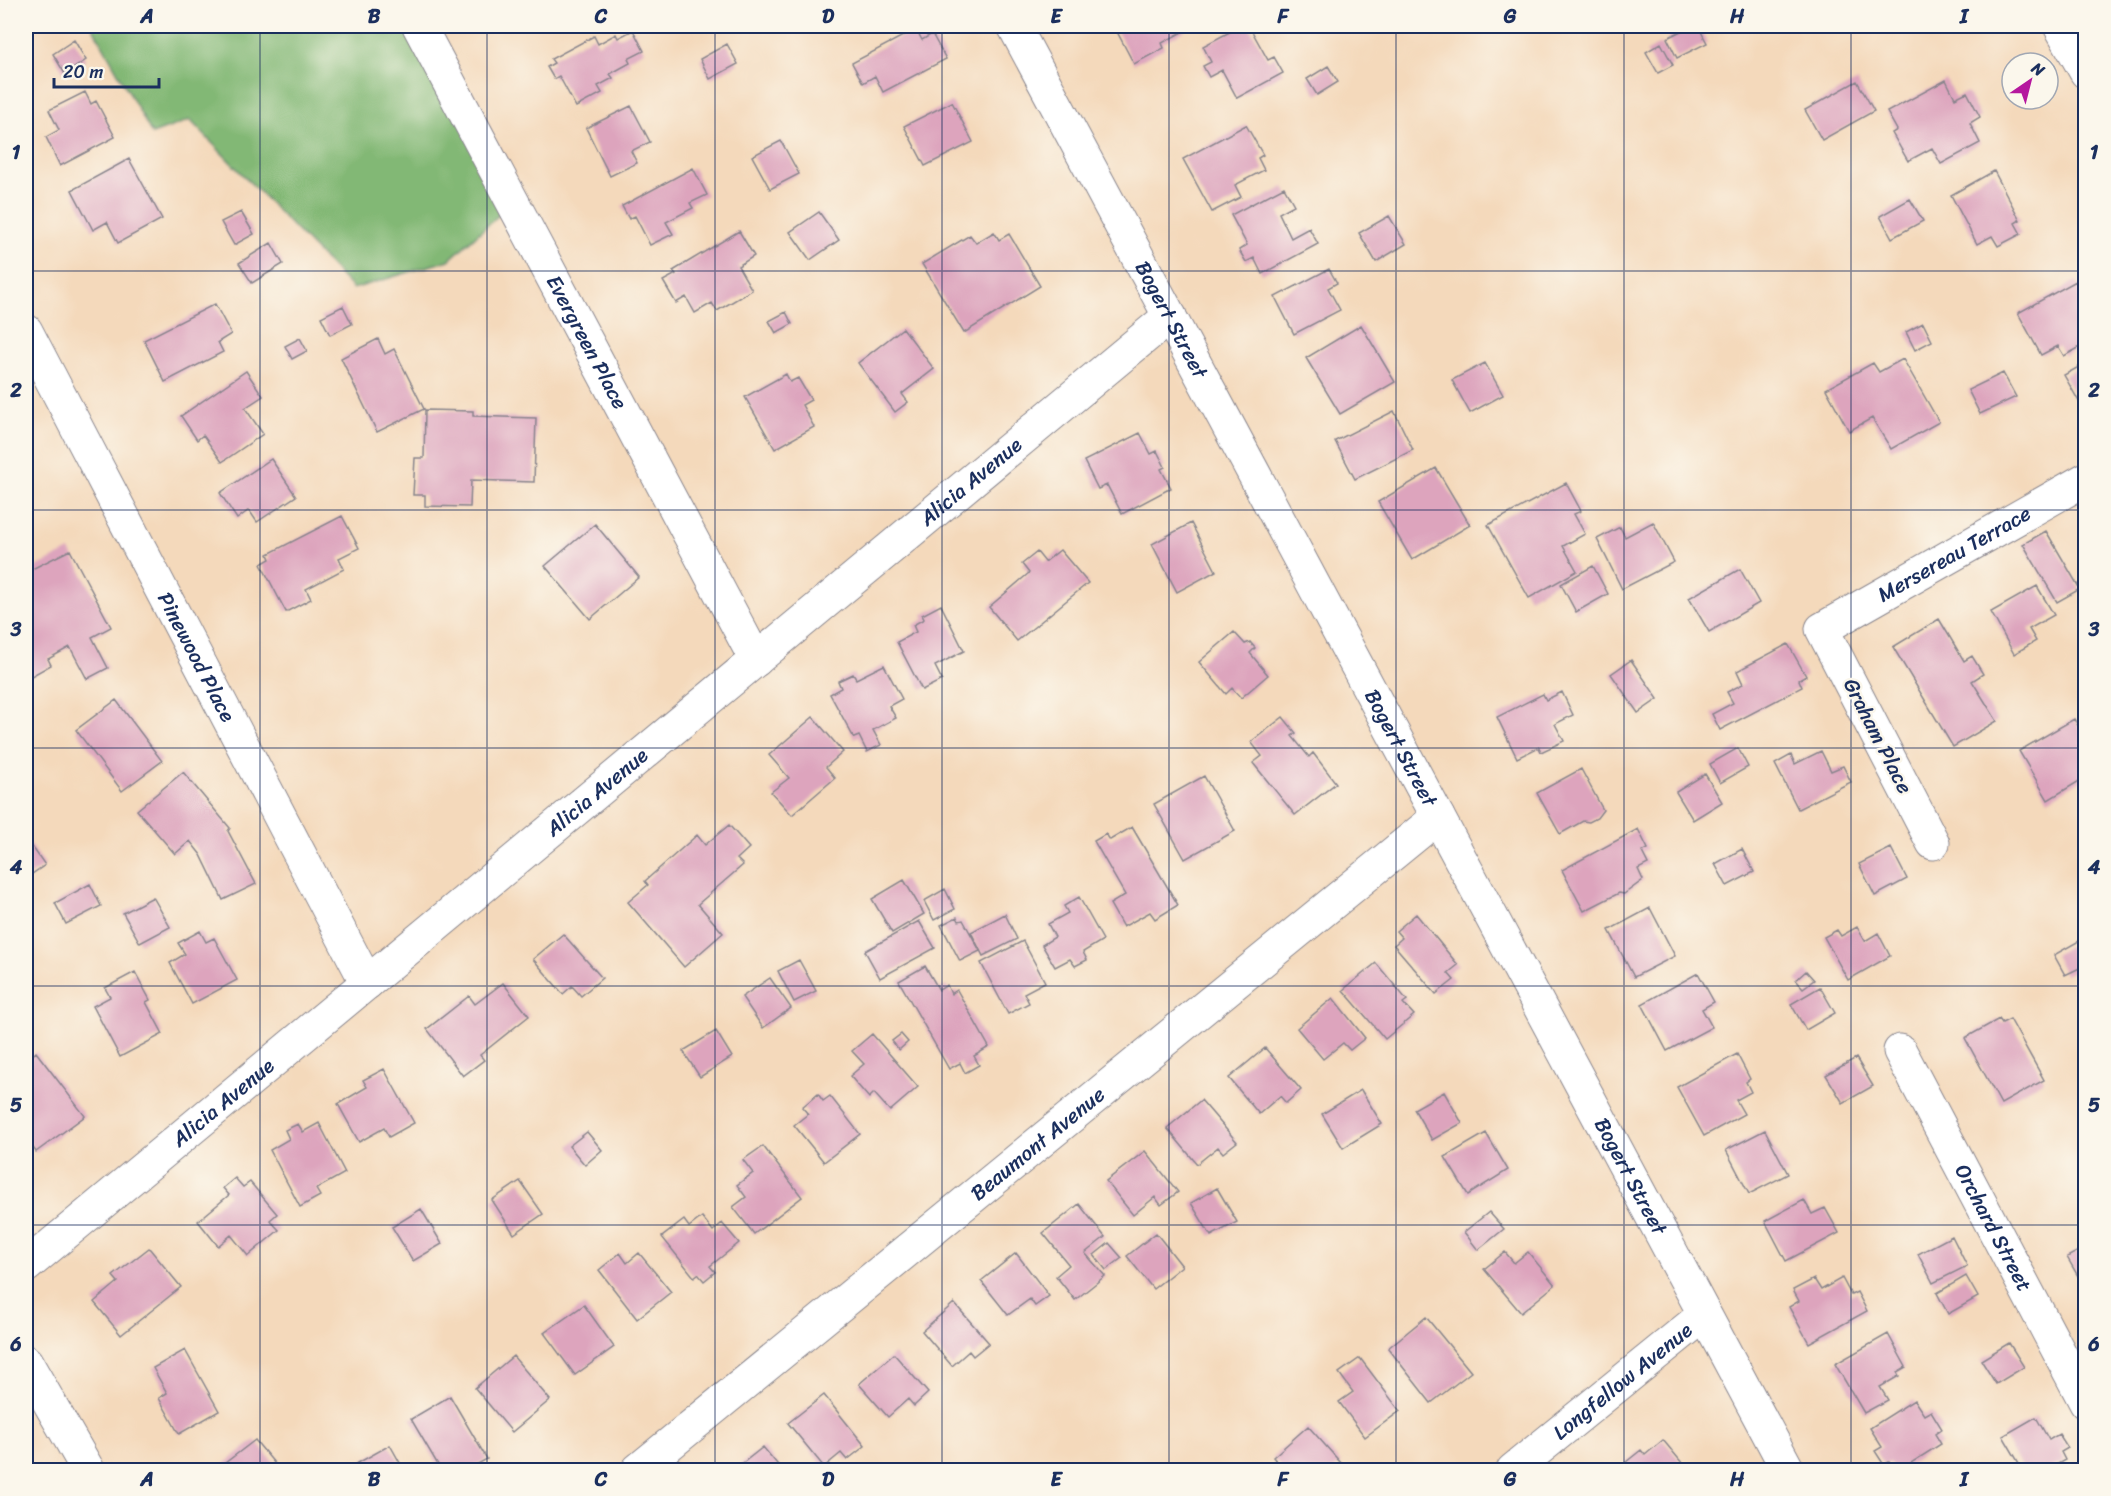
<svg xmlns="http://www.w3.org/2000/svg" width="2111" height="1496" viewBox="0 0 2111 1496" font-family="Sriracha,sans-serif">
<style>
.forest{fill:#82b875;stroke:#4e746a;stroke-width:1.5}
.building{fill:#dda4bd}
.lines{fill:none;stroke-linecap:round;stroke-linejoin:round}
.minor-casing{stroke:#88848c;stroke-width:35}
.minor{stroke:#fff;stroke-width:33}
.grid{fill:none;stroke:#1b2f5e;stroke-width:1.5;stroke-opacity:0.55}
.labels{text-anchor:middle;stroke-width:5;stroke-linejoin:round;paint-order:stroke}
.street-label{font-size:21px;fill:#1b2f5e;stroke:#fbf7ec}
.neatline{fill:none;stroke:#1b2f5e;stroke-width:2}
.grid-label{font-size:20px;text-anchor:middle;font-weight:bold;fill:#1b2f5e}
</style>
<rect width="100%" height="100%" fill="#fbf7ec"/>
<filter id="ink" filterUnits="userSpaceOnUse"><feTurbulence type="fractalNoise" baseFrequency=".0167" numOctaves="2"/><feDisplacementMap in="SourceGraphic" scale="12" xChannelSelector="R" yChannelSelector="G"/><feConvolveMatrix kernelMatrix="1 2 1 2 8 2 1 2 1" color-interpolation-filters="sRGB"/></filter>
<filter id="wash" filterUnits="userSpaceOnUse"><feTurbulence type="fractalNoise" baseFrequency=".008" numOctaves="4" result="noise"/><feDisplacementMap in="SourceGraphic" scale="24" xChannelSelector="R" yChannelSelector="G"/><feGaussianBlur stdDeviation="1.35" result="paint"/><feColorMatrix in="noise" values="0 0 0 0 0 0 0 0 0 0 0 0 0 0 0 0 0 1.4 0 .05"/><feComposite in="paint" operator="in"/></filter>
<g filter="url(#wash)">
<rect width="100%" height="100%" fill="#f4d9bb"/>
<!-- forest -->
<path class="forest" d="M92 26H419L513 202 449 260 353 289 190 120 152 134Z"/>
<g id="blocks">
<!-- building -->
<path class="building" d="M1114 26H1184L1186 30 1162 43 1164 48 1134 64Z
M1241 26H1249L1268 60 1274 57 1283 73 1237 98 1222 70 1209 77 1203 66 1211 62 1203 46Z
M1691 26H1698L1707 43 1677 58 1667 38Z
M916 29 922 40 932 34 946 59 883 92 875 76 863 83 852 63Z
M633 30 644 51 628 59 630 63 610 74 613 78 598 86 602 93 576 107 559 76 554 79 547 67 554 63 551 59 594 36 598 44 616 34 618 38Z
M74 40 86 60 65 74 53 54Z
M1661 43 1673 65 1658 73 1646 52Z
M727 44 738 64 710 79 700 59Z
M1328 66 1338 82 1317 95 1307 79Z
M1946 80 1955 98 1967 92 1980 117 1970 123 1980 143 1941 164 1932 148 1908 161 1892 133 1897 130 1887 112Z
M1857 81 1874 111 1822 140 1805 110Z
M85 92 91 104 96 101 115 137 60 166 46 137 59 130 49 110Z
M952 102 973 142 925 166 904 126Z
M631 106 650 142 631 151 637 163 610 176 586 128Z
M1246 125 1263 155 1258 158 1264 170 1235 185 1241 197 1212 212 1183 159Z
M781 141 799 174 770 189 752 156Z
M129 159 162 219 118 243 107 222 93 230 72 190Z
M693 168 707 195 690 203 693 208 666 222 673 234 650 245 635 216 629 219 622 206Z
M1994 171 2020 220 2015 223 2021 234 1998 246 1992 236 1977 244 1951 195Z
M1284 187 1294 205 1279 213 1291 238 1309 228 1318 244 1262 274 1254 258 1246 262 1239 250 1247 245 1231 215Z
M1910 199 1923 221 1892 238 1880 216Z
M241 212 254 234 234 245 221 222Z
M819 212 839 240 810 260 790 232Z
M1389 216 1406 244 1376 262 1359 233Z
M739 231 754 256 738 266 752 290 717 311 712 303 695 313 686 297 676 303 663 281 676 274 673 271Z
M994 232 999 240 1009 234 1040 286 964 333 922 264 970 235 976 243Z
M271 243 283 264 252 283 239 263Z
M1329 269 1337 283 1328 288 1340 310 1294 334 1275 297Z
M2076 281 2086 298V344L2064 356 2058 346 2041 355 2018 313Z
M215 304 231 334 218 342 223 352 165 382 144 340Z
M343 306 352 324 330 335 321 317Z
M786 312 792 324 776 333 769 321Z
M1923 323 1932 341 1915 350 1906 332Z
M1361 325 1395 382 1340 414 1306 358Z
M903 328 934 369 902 394 908 402 895 412 858 363Z
M300 338 307 351 292 359 285 346Z
M378 339 385 354 394 349 424 409 377 432 341 358Z
M1903 359 1939 422 1891 449 1872 418 1849 431 1826 389 1873 363 1879 372Z
M1485 363 1503 395 1470 413 1452 380Z
M2086 363V414L2064 375Z
M246 371 263 396 245 408 263 434 222 462 203 435 197 440 181 416Z
M2003 373 2016 397 1980 414 1968 390Z
M786 374 790 382 798 378 811 400 802 405 814 427 775 449 745 397Z
M425 410 473 411V416L536 418 534 482 471 480 470 507 425 506V495H413L415 458H424Z
M1394 411 1413 450 1355 479 1335 441Z
M1140 433 1151 454 1157 451 1165 467 1161 469 1171 488 1122 514 1107 485 1098 489 1084 461Z
M271 459 296 496 257 522 249 510 237 519 220 493Z
M1436 468 1470 525 1412 560 1378 502Z
M1566 483 1581 511 1574 514 1585 534 1563 546 1577 571 1529 598 1488 525Z
M342 516 359 548 339 558 344 569 306 589 311 599 286 612 261 564 270 559 268 554Z
M1653 522 1674 562 1622 589 1597 539 1620 527 1625 537Z
M1191 523 1216 571 1177 592 1152 544Z
M595 524 639 577 590 619 545 566Z
M2046 531 2080 589 2057 602 2023 544Z
M70 550 111 627 92 637 108 668 87 679 70 647 48 659 51 665 26 679V572Z
M1060 550 1088 583 1017 641 989 607 1029 573 1022 564 1037 552 1045 562Z
M1593 566 1608 594 1576 612 1561 584Z
M1740 569 1759 603 1709 632 1689 598Z
M2037 586 2054 615 2029 629 2036 641 2014 654 1991 612Z
M941 605 964 651 935 666 942 680 922 690 897 642 916 632 913 625 924 619 922 615Z
M1939 619 1964 661 1972 656 1983 674 1972 681 1997 721 1953 747 1893 647Z
M1234 632 1245 644 1250 642 1255 648 1250 653 1268 675 1241 698 1232 688 1226 694 1199 662Z
M1788 644 1806 676 1799 680 1802 687 1720 730 1712 714 1733 703 1727 692 1743 684 1737 671Z
M1631 660 1658 699 1638 713 1611 674Z
M884 665 902 699 889 706 896 718 873 730 881 745 867 752 859 736 854 738 830 694 841 688 838 681 853 674 856 679Z
M1562 692 1573 715 1555 724 1564 741 1541 752 1539 747 1517 758 1497 717 1543 694 1546 700Z
M116 700 162 761 122 791 76 730Z
M813 717 843 752 826 767 835 778 792 815 771 792 789 778 769 755Z
M1283 717 1296 733 1292 736 1309 757 1313 753 1336 783 1295 815 1253 763 1262 756 1251 742Z
M2074 719 2086 738V777L2048 800 2019 751Z
M1738 748 1748 767 1720 783 1710 764Z
M1821 751 1831 771 1843 766 1851 782 1798 809 1775 764 1791 755 1795 764Z
M1581 769 1603 810 1597 818 1589 822 1583 821 1560 834 1537 793Z
M183 772 230 828 228 831 256 884 223 900 201 855 190 841 175 854 137 810Z
M1705 774 1722 802 1693 820 1676 792Z
M1204 776 1235 831 1185 859 1154 804Z
M729 825 749 848 737 859 743 865 698 904 723 933 684 967 628 902 648 885 645 881 697 835 705 845Z
M1132 827 1178 905 1155 919 1150 912 1123 927 1110 904 1125 895 1094 841 1106 834 1110 840Z
M1638 829 1648 849 1642 852 1648 864 1638 869 1643 880 1624 894 1619 893 1584 911 1562 870Z
M26 838 45 865 26 878Z
M1891 848 1907 879 1875 896 1859 864Z
M1742 849 1754 872 1727 886 1715 864Z
M904 880 924 914 892 933 872 899Z
M90 884 101 906 66 924 55 903Z
M945 889 955 909 934 920 924 901Z
M153 897 170 927 140 943 123 913Z
M1079 897 1103 940 1083 952 1087 960 1075 966 1070 959 1055 967 1042 945 1055 937 1048 924 1068 913 1064 906Z
M1650 908 1675 956 1634 977 1609 930Z
M1005 914 1017 939 983 956 971 932Z
M1416 914 1458 965 1448 973 1454 980 1436 994 1394 945 1402 938 1396 931Z
M957 917 959 921 963 920 980 951 960 961 941 925Z
M919 921 935 948 880 978 865 951Z
M1857 927 1865 941 1878 933 1890 956 1848 980 1824 937 1837 930 1841 936Z
M200 931 206 942 214 938 237 980 192 1004 170 963 185 954 178 943Z
M563 934 602 978 581 996 572 986 563 994 533 959Z
M2086 937V965L2065 975 2054 955Z
M1023 941 1045 982 1024 993 1029 1003 1008 1014 981 963Z
M799 960 816 991 794 1002 778 971Z
M1376 963 1407 1000 1403 1003 1414 1015 1385 1039 1343 990Z
M925 966 939 990 947 985 951 994 957 990 989 1047 974 1056 979 1065 965 1073 960 1063 949 1069 899 981Z
M1806 971 1814 980 1803 988 1796 980Z
M135 972 150 1000 146 1002 163 1034 120 1057 93 1006 110 997 105 988Z
M1698 973 1714 1002 1702 1009 1712 1027 1667 1051 1642 1004Z
M770 978 791 1008 763 1028 742 997Z
M503 983 529 1016 480 1055 484 1060 463 1076 427 1029 469 996 475 1004Z
M1820 987 1835 1013 1806 1030 1791 1004Z
M1333 998 1365 1038 1350 1050 1343 1043 1323 1059 1297 1028Z
M1999 1019 2002 1023 2010 1019 2044 1080 2001 1104 1965 1038Z
M716 1031 732 1057 700 1077 683 1051Z
M872 1034 918 1087 890 1111 874 1093 869 1098 850 1076 864 1064 852 1051Z
M901 1034 908 1042 899 1050 892 1041Z
M1265 1048 1301 1090 1286 1103 1280 1096 1259 1114 1229 1078Z
M36 1052 85 1116 36 1152 26 1138V1061Z
M1737 1054 1750 1079 1746 1082 1751 1092 1736 1100 1744 1114 1704 1136 1677 1087Z
M1856 1058 1873 1086 1843 1103 1826 1075Z
M384 1069 414 1123 389 1137 384 1128 359 1142 338 1104 367 1087 363 1080Z
M1361 1090 1382 1124 1343 1148 1322 1114Z
M1444 1092 1462 1123 1432 1140 1414 1109Z
M818 1094 823 1101 830 1096 860 1134 824 1162 794 1125 808 1114 802 1107Z
M1201 1100 1237 1142 1223 1153 1218 1147 1197 1164 1167 1128Z
M319 1123 345 1173 316 1189 320 1196 300 1207 270 1150 289 1139 285 1130 298 1124 303 1132Z
M1765 1130 1788 1174 1749 1194 1726 1150Z
M587 1132 602 1150 585 1165 569 1146Z
M1486 1133 1508 1170 1468 1195 1445 1157Z
M763 1146 802 1197 754 1234 733 1207 746 1197 737 1185 753 1173 743 1160Z
M1145 1151 1178 1192 1161 1205 1155 1197 1133 1215 1106 1181Z
M2086 1165V1182L2078 1169Z
M235 1178 243 1187 250 1182 277 1214 270 1220 279 1230 248 1256 231 1235 218 1246 198 1221 229 1195 223 1188Z
M520 1181 543 1214 514 1234 492 1200Z
M1217 1188 1237 1222 1211 1236 1191 1203Z
M1804 1200 1812 1214 1825 1208 1839 1233 1786 1261 1765 1221Z
M1079 1204 1105 1237 1085 1253 1105 1276 1075 1300 1056 1276 1069 1265 1043 1233Z
M421 1209 442 1244 413 1261 392 1227Z
M1489 1212 1504 1229 1478 1250 1464 1232Z
M702 1217 713 1231 722 1223 739 1243 710 1266 715 1272 704 1281 698 1274 694 1277 662 1237 684 1220 689 1227Z
M1156 1233 1182 1266 1153 1289 1127 1256Z
M1952 1236 1967 1266 1933 1283 1918 1254Z
M1109 1243 1122 1258 1106 1270 1094 1255Z
M2086 1247V1290L2067 1257Z
M149 1248 181 1287 121 1335 94 1302 118 1282 113 1276Z
M1505 1252 1514 1263 1528 1252 1555 1285 1521 1313 1484 1269Z
M620 1253 627 1263 639 1253 671 1292 637 1319 599 1270Z
M1016 1253 1049 1296 1035 1306 1030 1299 1008 1315 981 1281Z
M1966 1276 1978 1297 1948 1314 1937 1293Z
M1842 1278 1851 1295 1857 1292 1867 1311 1809 1343 1789 1307 1799 1301 1793 1290 1814 1279 1821 1290Z
M954 1303 989 1343 973 1356 969 1351 952 1366 922 1331Z
M584 1305 614 1347 575 1375 544 1333Z
M1426 1317 1471 1372 1431 1403 1388 1348Z
M1888 1334 1906 1367 1897 1372 1899 1376 1880 1387 1888 1400 1864 1413 1835 1364Z
M2009 1343 2024 1367 1996 1384 1981 1360Z
M185 1350 219 1411 179 1434 159 1398 167 1393 153 1368Z
M894 1354 928 1393 914 1406 908 1399 888 1417 859 1384Z
M513 1356 550 1400 512 1432 475 1388Z
M1360 1358 1400 1411 1365 1437 1339 1402 1353 1392 1339 1373Z
M824 1395 865 1446 847 1460 841 1453 824 1467 788 1423Z
M450 1396 487 1459 467 1470H441L411 1419Z
M1914 1400 1924 1415 1931 1411 1942 1429 1935 1434 1941 1444 1900 1470H1895L1889 1462 1884 1465 1875 1451 1882 1447 1870 1428Z
M2036 1417 2049 1440 2059 1434 2068 1448 2061 1452 2065 1460 2047 1470H2023L2003 1436Z
M1308 1426 1341 1463 1332 1470H1284L1273 1457Z
M255 1440 280 1470H216Z
M1663 1440 1688 1470H1628L1632 1468 1626 1462 1641 1450 1645 1455Z
M390 1445 404 1470H351L349 1468Z
M763 1447 782 1470H734Z"/>
</g>
</g>
<g filter="url(#ink)">
<use href="#blocks" fill-opacity="0" stroke="#88848c" stroke-width="1.5"/>
<g class="lines">
<!-- minor casing -->
<g class="minor-casing">
<g id="minor">
<path id="s1" d="M419 26 756 660"/>
<path id="s2" d="M1014 26 1788 1470"/>
<path d="M2060 26 2086 72"/>
<path id="s3" d="M26 331 367 983"/>
<path id="s4" d="M1933 843 1822 629 2086 479"/>
<path id="s5" d="M1900 1051 2086 1403"/>
<path id="s6" d="M26 1266 1170 316"/>
<path d="M26 1362 88 1470"/>
<path id="s7" d="M638 1470 1438 817"/>
<path id="s8" d="M1513 1470 1704 1315"/>
</g>
</g>
<!-- minor -->
<use href="#minor" class="minor"/>
</g>
</g>
<!-- grid -->
<path class="grid" d="M260 26V1470M487 26V1470M715 26V1470M942 26V1470M1169 26V1470M1396 26V1470M1624 26V1470M1851 26V1470M26 271H2086M26 510H2086M26 748H2086M26 986H2086M26 1225H2086"/>
<g class="labels">
<!-- street labels -->
<g class="street-label">
<text dy="7" stroke="none"><textPath href="#s2" startOffset="333">Bogert Street</textPath></text>
<text dy="7" stroke="none"><textPath href="#s1" startOffset="358">Evergreen Place</textPath></text>
<text dy="7" stroke="none"><textPath href="#s6" startOffset="1228">Alicia Avenue</textPath></text>
<text dy="7" stroke="none"><textPath href="#s4" startOffset="393">Mersereau Terrace</textPath></text>
<text dy="7" stroke="none"><textPath href="#s3" startOffset="368">Pinewood Place</textPath></text>
<text transform="translate(1878 736) rotate(63)" y="7">Graham Place</text>
<text dy="7" stroke="none"><textPath href="#s2" startOffset="819">Bogert Street</textPath></text>
<text dy="7" stroke="none"><textPath href="#s6" startOffset="742">Alicia Avenue</textPath></text>
<text dy="7" stroke="none"><textPath href="#s6" startOffset="256">Alicia Avenue</textPath></text>
<text dy="7" stroke="none"><textPath href="#s7" startOffset="516">Beaumont Avenue</textPath></text>
<text dy="7" stroke="none"><textPath href="#s2" startOffset="1305">Bogert Street</textPath></text>
<text dy="7" stroke="none"><textPath href="#s5" startOffset="200">Orchard Street</textPath></text>
<text dy="7" stroke="none"><textPath href="#s8" startOffset="141">Longfellow Avenue</textPath></text>
</g>
</g>
<!-- margin -->
<rect width="2111" height="1496" fill="none" stroke="#fbf7ec" stroke-width="66"/>
<!-- north arrow -->
<g transform="translate(2030 81) rotate(35)"><circle r="28" fill="#fbf7ec" stroke="#a1a7b3" stroke-width="1.5"/>
<path d="M0-4.5L10 22L0 15L-10 22Z" fill="#b5179e"/>
<text y="-9" font-size="16" font-weight="bold" text-anchor="middle" fill="#1b2f5e">N</text>
</g>
<!-- scale -->
<path d="M54 78v9h105v-9" fill="none" stroke="#1b2f5e" stroke-width="3"/>
<text x="63" y="78" font-size="18" fill="#1b2f5e" stroke="#fbf7ec" stroke-width="4.5" paint-order="stroke">20 m</text>
<rect x="33" y="33" width="2045" height="1430" class="neatline"/>
<g class="grid-label">
<text x="147" y="23">A</text>
<text x="374" y="23">B</text>
<text x="601" y="23">C</text>
<text x="828" y="23">D</text>
<text x="1056" y="23">E</text>
<text x="1283" y="23">F</text>
<text x="1510" y="23">G</text>
<text x="1737" y="23">H</text>
<text x="1964" y="23">I</text>
<text x="16" y="159">1</text>
<text x="2094" y="159">1</text>
<text x="16" y="397">2</text>
<text x="2094" y="397">2</text>
<text x="16" y="636">3</text>
<text x="2094" y="636">3</text>
<text x="16" y="874">4</text>
<text x="2094" y="874">4</text>
<text x="16" y="1112">5</text>
<text x="2094" y="1112">5</text>
<text x="16" y="1351">6</text>
<text x="2094" y="1351">6</text>
<text x="147" y="1486">A</text>
<text x="374" y="1486">B</text>
<text x="601" y="1486">C</text>
<text x="828" y="1486">D</text>
<text x="1056" y="1486">E</text>
<text x="1283" y="1486">F</text>
<text x="1510" y="1486">G</text>
<text x="1737" y="1486">H</text>
<text x="1964" y="1486">I</text>
</g>
</svg>
